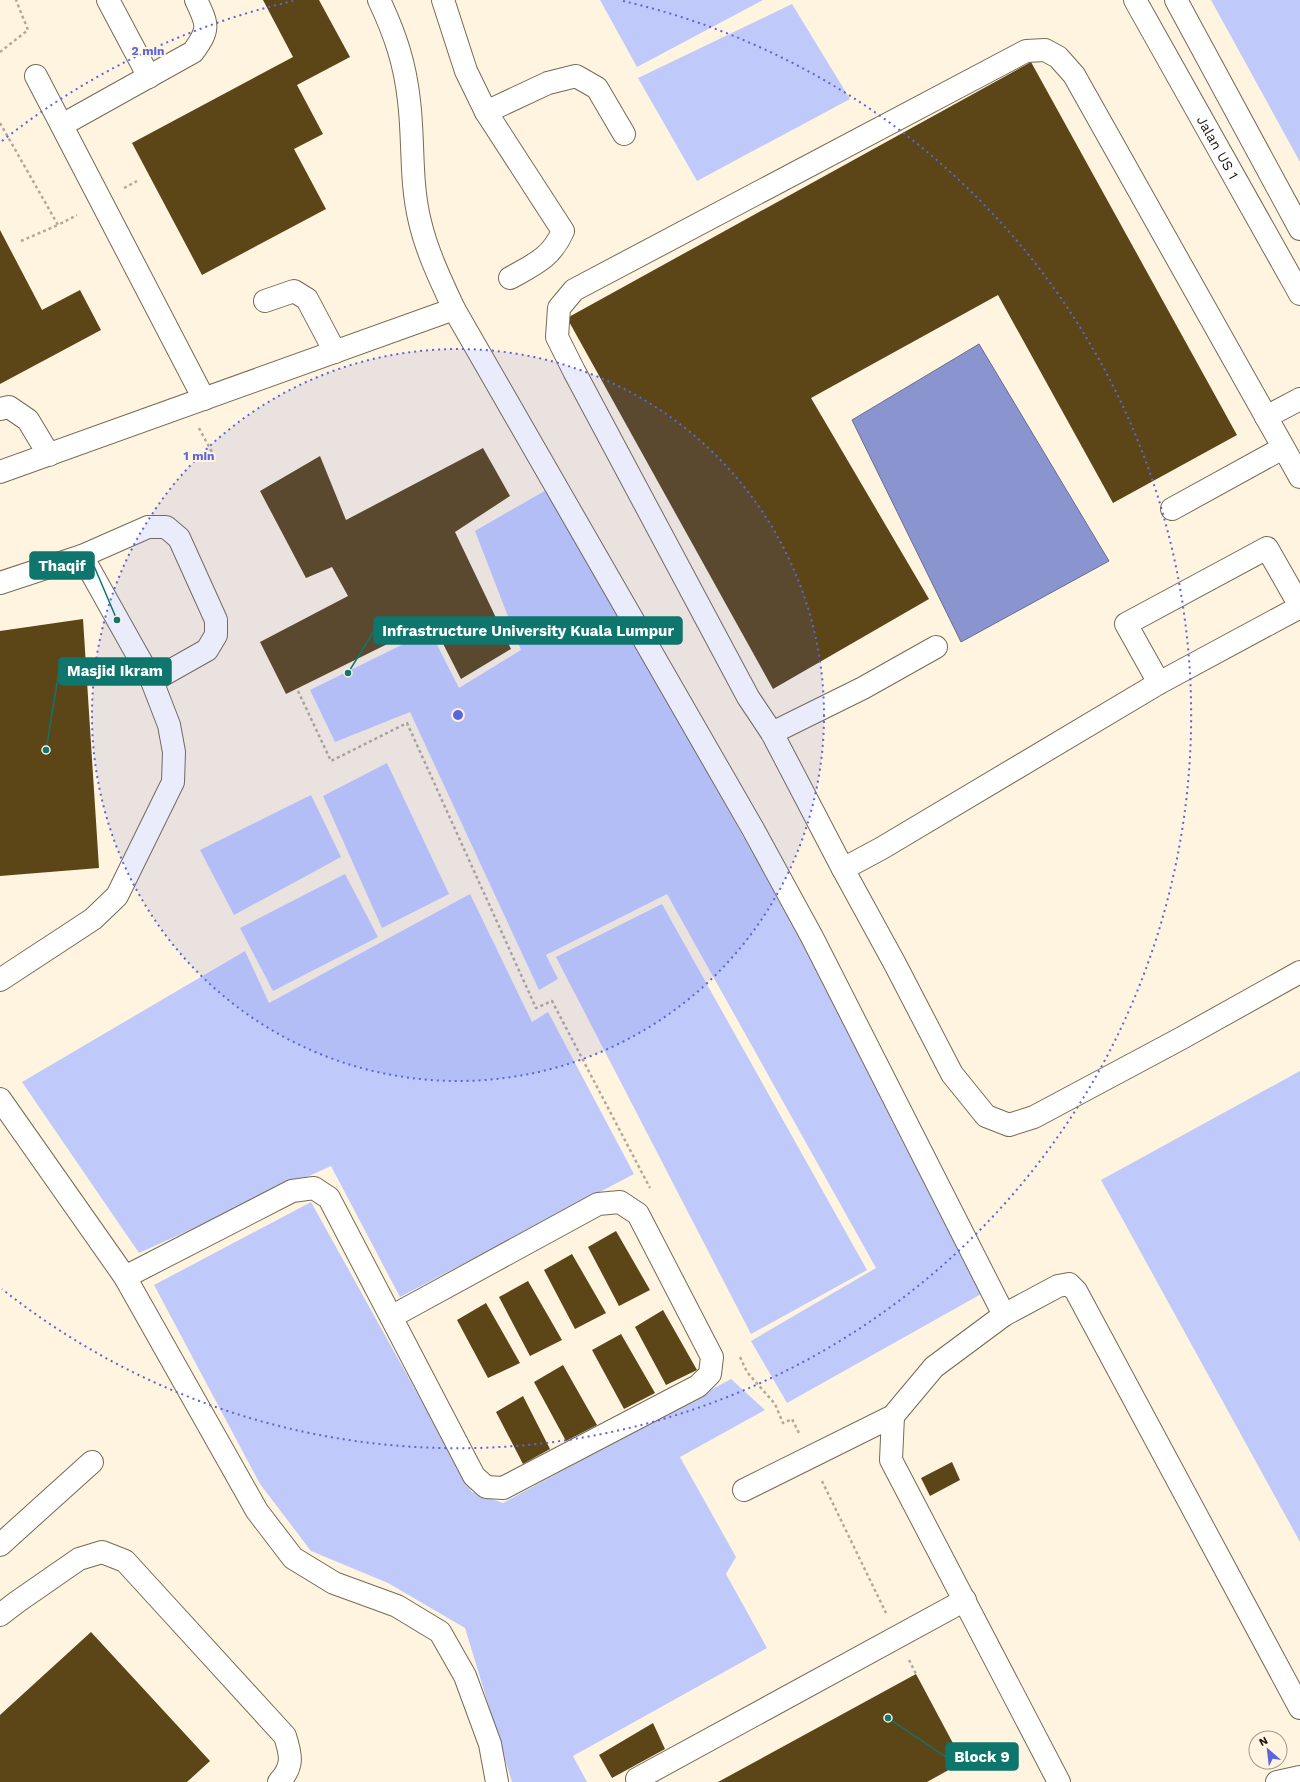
<svg xmlns="http://www.w3.org/2000/svg" width="1300" height="1782" viewBox="0 0 1300 1782" font-family="'Work Sans',sans-serif">
<style>
.green{fill:#c0cafa}
.water{fill:#8a95cf;stroke:#686e94}
.building{fill:#5c4617}
.lines{fill:none;stroke-linecap:round;stroke-linejoin:round}
.minor-casing{stroke:#766b55;stroke-width:24}
.path{stroke:#b2aa9a;stroke-width:2.5;stroke-dasharray:3 3;stroke-linecap:butt}
.minor{stroke:#fff;stroke-width:22}
.ring{fill:none;stroke:#5b65dc;stroke-width:2;stroke-dasharray:2 4}
.labels{text-anchor:middle;stroke-width:4;stroke-linejoin:round;paint-order:stroke}
.street-label{font-size:14px;fill:#18140b;stroke:#fef4e0}
.centre{fill:#5b65dc;stroke:#fef4e0;stroke-width:2}
.ring-label{font-size:12px;text-anchor:middle;font-weight:bold;fill:#5b65dc;stroke:#fef4e0;stroke-width:4;stroke-linejoin:round;paint-order:stroke}
.leader{fill:none;stroke:#0f766e;stroke-width:1.5}
.callout-dot{fill:#0f766e;stroke:#fef4e0;stroke-width:1.5}
.callout{fill:#0f766e;stroke:#0f766e;stroke-width:1.5}
.callout-label{font-size:15px;text-anchor:middle;font-weight:bold;fill:#fff}
</style>
<rect width="100%" height="100%" fill="#fef4e0"/>
<!-- green -->
<path class="green" d="M600 0H763L637 67Z
M1211 0H1300V162Z
M792 4 850 99 697 181 638 78Z
M548 489 800 938 983 1293 787 1403 751 1341 876 1268 667 894 546 955 558 979 539 990 410 712 335 742 310 690 430 631 459 688 521 650 475 531Z
M387 763 449 894 382 928 323 796Z
M311 795 341 857 234 915 200 850Z
M345 874 378 937 273 991 240 928Z
M470 894 532 1022 548 1012 634 1174 400 1297 331 1166 139 1253 22 1082 245 951 269 1003Z
M662 904 867 1270 751 1334 556 957Z
M1300 1071V1542L1101 1180Z
M311 1202 472 1492 503 1503 731 1379 765 1410 680 1457 736 1557 726 1574 767 1648 573 1756 587 1782H512L465 1628 388 1583 311 1551 260 1484 154 1285Z"/>
<!-- water -->
<path class="water" d="M979 344 1109 561 961 642 852 420Z"/>
<!-- building -->
<path class="building" d="M263 0H319L350 57 297 85 323 134 294 149 326 209 202 275 132 143 293 57Z
M1031 62 1237 435 1113 503 998 295 811 398 929 599 773 689 567 318Z
M0 230 42 310 80 290 101 330 0 384Z
M483 448 510 496 455 532 511 649 461 679 432 622 286 694 260 642 348 596 332 567 306 578 260 491 320 456 346 520Z
M83 619 99 868 0 876V631Z
M616 1231 650 1290 619 1306 588 1247Z
M572 1254 606 1313 575 1329 544 1270Z
M528 1281 562 1340 530 1356 499 1297Z
M486 1303 520 1363 488 1378 457 1320Z
M663 1310 697 1370 666 1385 635 1327Z
M621 1334 655 1393 624 1409 592 1350Z
M563 1365 597 1425 566 1441 534 1382Z
M523 1396 550 1449 523 1464 496 1412Z
M952 1462 960 1480 930 1496 921 1478Z
M91 1632 210 1761 187 1782H0V1715Z
M916 1674 963 1762 927 1782H718Z
M653 1723 665 1749 612 1778 599 1755Z"/>
<g class="lines">
<!-- minor casing -->
<g class="minor-casing">
<g id="minor">
<path d="M108 0 149 77"/>
<path d="M379 0C395 34 405 63 409 101 414 141 410 182 420 222 427 252 441 281 454 309L753 829 812 937 1004 1315"/>
<path d="M443 0 466 71 486 112"/>
<path id="s1" d="M1135 0 1300 294"/>
<path d="M1176 0 1300 229"/>
<path d="M36 76 204 399"/>
<path d="M62 125 193 52C210 29 208 25 196 0"/>
<path d="M510 278C535 264 551 258 563 231L486 112 548 83 576 76 597 88 624 134"/>
<path d="M265 301 294 291 307 299 335 352"/>
<path d="M0 409 9 407 28 420 49 455"/>
<path d="M1266 417 1300 399"/>
<path d="M0 472 454 309"/>
<path d="M1300 477 1074 75 1058 57 1045 50 1026 51 574 290 559 308 557 337 574 371 748 697 772 733 843 869 895 964 952 1074 986 1116 1009 1125 1034 1117 1180 1039 1300 972"/>
<path d="M1172 509 1283 448"/>
<path d="M0 583 82 556 148 527H166L179 538 216 620V635L207 650 152 681"/>
<path d="M1159 683 1126 624 1267 548 1300 606"/>
<path d="M772 733 863 688 936 647"/>
<path d="M843 869 882 848 1159 683 1300 607"/>
<path d="M0 980 93 919 117 896 173 782 174 752 169 725 152 681 82 556"/>
<path d="M0 1099 125 1277 257 1511 293 1558 334 1583 397 1606 440 1632 465 1676 490 1744 497 1782"/>
<path d="M125 1277 292 1191 314 1188 329 1198 474 1476 486 1487 503 1488 698 1386 710 1374 712 1357 638 1214 620 1202 598 1204 391 1317"/>
<path d="M893 1416 891 1460 1059 1782"/>
<path d="M744 1490 893 1416 934 1367 1004 1315 1058 1286 1069 1284 1076 1291 1300 1708"/>
<path d="M0 1545 92 1462"/>
<path d="M0 1615 17 1602 79 1559 102 1552 125 1561 285 1736C291 1755 294 1766 279 1782"/>
<path d="M637 1779 965 1600"/>
<path d="M1277 1782 1300 1777"/>
</g>
</g>
<!-- path -->
<path class="path" d="M0 52 28 30 16 0
M0 123 58 225 77 215
M124 188 137 181
M21 241 58 225
M199 428 214 456
M298 691 331 761 407 723 536 1008 552 1001 650 1188
M740 1357 747 1372 775 1404 783 1423 792 1419 799 1433
M822 1481 886 1613
M909 1660 916 1674"/>
<!-- minor -->
<use href="#minor" class="minor"/>
</g>
<!-- distance rings -->
<circle cx="458" cy="715" r="366" fill="#5b65dc" fill-opacity=".12"/>
<g class="ring">
<circle cx="458" cy="715" r="366"/>
<path d="M2 141A733 733 0 0 1 293 1M623 1A733 733 0 1 1 2 1289"/>
</g>
<g class="labels">
<!-- street labels -->
<g class="street-label">
<text dy="5" stroke="none"><textPath href="#s1" startOffset="169">Jalan US 1</textPath></text>
</g>
</g>
<circle cx="458" cy="715" r="6" class="centre"/>
<g class="ring-label">
<text x="148" y="55">2 min</text>
<text x="199" y="460">1 min</text>
</g>
<!-- callouts -->
<path class="leader" d="M117 620L94 566M348 673L374 631M46 750L59 671M888 1718L946 1757"/>
<g class="callout-dot">
<circle cx="117" cy="620" r="4"/>
<circle cx="348" cy="673" r="4"/>
<circle cx="46" cy="750" r="4"/>
<circle cx="888" cy="1718" r="4"/>
</g>
<g class="callout">
<rect x="30" y="552" width="64" height="27" rx="4"/>
<rect x="374" y="617" width="308" height="27" rx="4"/>
<rect x="59" y="658" width="112" height="27" rx="4"/>
<rect x="946" y="1743" width="72" height="27" rx="4"/>
</g>
<g class="callout-label">
<text x="62" y="571">Thaqif</text>
<text x="528" y="636">Infrastructure University Kuala Lumpur</text>
<text x="115" y="676">Masjid Ikram</text>
<text x="982" y="1762">Block 9</text>
</g>
<!-- north arrow -->
<g transform="translate(1268 1750) rotate(332)"><circle r="19" fill="#fef4e0" stroke="#a29a8b"/>
<path d="M0-3L7 15L0 10L-7 15Z" fill="#5b65dc"/>
<text y="-6" font-size="11" font-weight="bold" text-anchor="middle" fill="#18140b">N</text>
</g>
</svg>
